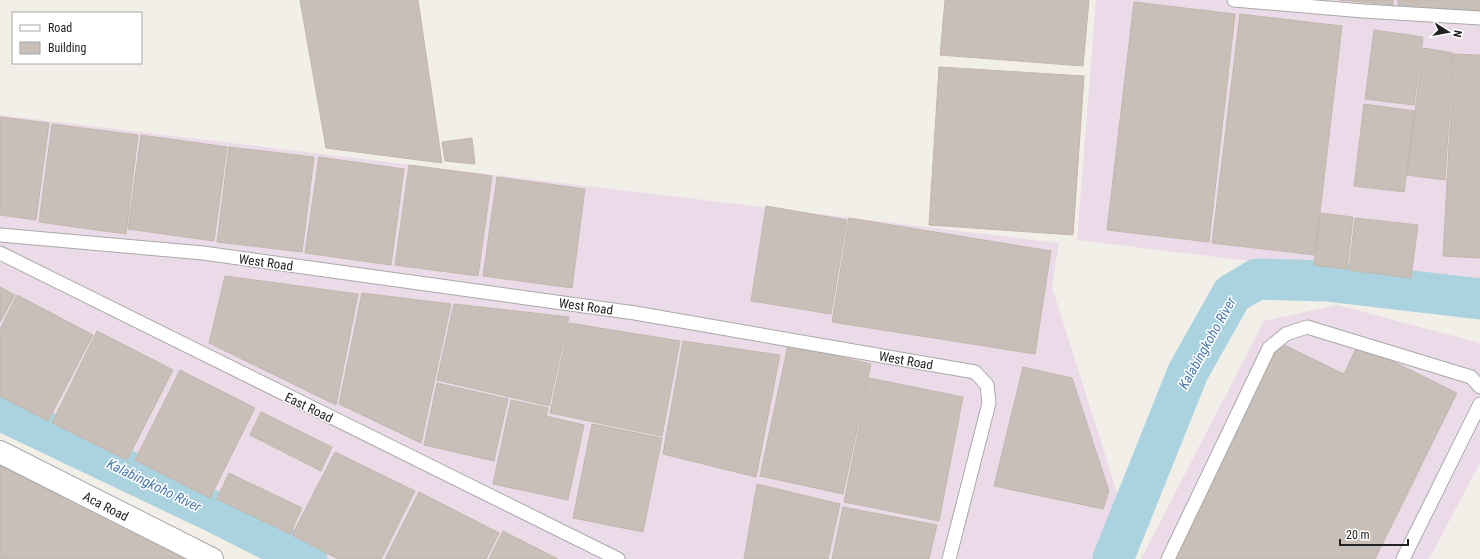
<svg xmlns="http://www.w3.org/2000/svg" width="1480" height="559" viewBox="0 0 1480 559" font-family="'Roboto Condensed',sans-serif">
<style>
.industrial{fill:#ebdbe8}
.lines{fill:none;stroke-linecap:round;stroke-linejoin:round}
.river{stroke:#aad3df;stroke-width:41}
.building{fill:#c7bfb8;stroke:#c4b6ab}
.service-casing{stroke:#a9a9a9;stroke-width:15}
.minor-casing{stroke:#a9a9a9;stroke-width:24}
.service{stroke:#fff;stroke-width:13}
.minor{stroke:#fff;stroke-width:22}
.labels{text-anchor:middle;stroke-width:3;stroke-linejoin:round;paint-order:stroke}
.street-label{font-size:13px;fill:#222;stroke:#fff}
.water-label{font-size:14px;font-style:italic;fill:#4a7aab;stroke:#fff}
</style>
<rect width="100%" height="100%" fill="#f2efe9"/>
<!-- industrial -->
<path class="industrial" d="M1096 0H1480V289L1077 240Z
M0 115 1059 243 1052 287 1120 502 1100 559H318L0 402Z
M1337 305 1480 343V463L1429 559H1141L1264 321Z"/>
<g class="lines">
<!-- river -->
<path class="river" d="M0 410 214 512 307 559
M1113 559 1188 372 1232 294 1257 279 1326 281 1480 299"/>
</g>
<!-- building -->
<path class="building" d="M300 0H418L442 163 326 148Z
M945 0H1089L1083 66 940 55Z
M1339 0H1393V5Z
M1398 0H1480V11L1398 7Z
M1134 2 1235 14 1209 242 1107 230Z
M1240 14 1342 26 1315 255 1212 243Z
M1374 30 1423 37 1414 105 1365 99Z
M1423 48 1453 53 1445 180 1407 175Z
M1454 54 1480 55V258L1443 256Z
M939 67 1084 76 1073 235 929 225Z
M1364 104 1415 111 1404 192 1354 186Z
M0 117 49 123 36 220 0 215Z
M52 124 138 135 126 234 39 222Z
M141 135 227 147 214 241 128 229Z
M472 138 475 164 445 161 442 142Z
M229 147 314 157 302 252 217 242Z
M319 157 404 169 391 265 305 253Z
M409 165 492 176 478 276 395 265Z
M497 177 585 189 572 288 483 276Z
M766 206 847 220 831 314 751 301Z
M1320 213 1353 217 1347 269 1314 265Z
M849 218 1051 251 1035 354 832 322Z
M1355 218 1418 225 1411 278 1349 270Z
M225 276 358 294 336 405 209 343Z
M0 287 15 295 0 322Z
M362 293 451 304 421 443 339 404Z
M17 295 93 335 48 421 0 396V329Z
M454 304 569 317 549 406 437 380Z
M569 323 680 341 662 436 550 413Z
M97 331 173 370 127 460 52 423Z
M683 341 780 355 756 477 663 454Z
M1280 343 1344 374 1358 344 1457 393 1375 559H1174Z
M788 345 871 364 843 494 760 476Z
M1023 367 1072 378 1109 491 1103 509 994 486Z
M180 370 255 408 210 498 135 460Z
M869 378 963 397 939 521 844 502Z
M437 383 508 399 494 461 424 445Z
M511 400 548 408 546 416 584 425 568 500 493 484Z
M261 412 332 447 321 471 250 435Z
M592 424 662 438 643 532 573 518Z
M335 452 415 491 381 559H338L292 535Z
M0 465 190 559H0Z
M229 473 302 508 290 534 217 499Z
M757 484 840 504 828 559H744Z
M419 492 499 533 486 559H385Z
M843 507 937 525 929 559H832Z
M503 531 558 559H489Z"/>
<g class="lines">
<!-- service casing -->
<g class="service-casing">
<path id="service" d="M1234 0 1363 11 1480 18
M0 235 203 253 635 313 975 372 987 385 989 403 949 559
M0 253 618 559
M1168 559 1269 348 1286 334 1307 327 1471 377 1480 387
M1403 559 1480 404"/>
</g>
<!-- minor casing -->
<g class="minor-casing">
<path id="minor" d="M0 452 212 559"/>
</g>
<!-- service -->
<use href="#service" class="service"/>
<!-- minor -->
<use href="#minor" class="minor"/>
</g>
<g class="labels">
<!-- street labels -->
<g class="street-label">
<text transform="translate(266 262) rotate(8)" y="5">West Road</text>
<text transform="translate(586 306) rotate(8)" y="5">West Road</text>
<text transform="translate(906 360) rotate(10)" y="5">West Road</text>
<text transform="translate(309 407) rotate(26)" y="5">East Road</text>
<text transform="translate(106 506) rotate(27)" y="5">Aca Road</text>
</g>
<!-- water labels -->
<g class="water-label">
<text transform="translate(1207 343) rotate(-61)" y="5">Kalabingkoho River</text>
<text transform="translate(154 485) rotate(26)" y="5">Kalabingkoho River</text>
</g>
</g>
<!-- legend -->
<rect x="12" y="12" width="130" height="52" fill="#ffffff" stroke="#a7a7a7"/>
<rect x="20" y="25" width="20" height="6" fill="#ffffff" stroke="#a7a7a7"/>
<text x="48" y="32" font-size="12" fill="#222222">Road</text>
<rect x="20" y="42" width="20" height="12" fill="#c7bfb8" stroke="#a7a7a7"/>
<text x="48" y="52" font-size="12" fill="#222222">Building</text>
<!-- north arrow -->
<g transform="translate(1448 32) rotate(101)" stroke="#ffffff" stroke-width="3" paint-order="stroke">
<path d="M0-3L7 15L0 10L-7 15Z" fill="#222222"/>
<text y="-6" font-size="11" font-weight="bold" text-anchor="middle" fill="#222222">N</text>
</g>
<!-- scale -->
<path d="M1340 539v6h68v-6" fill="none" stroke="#222222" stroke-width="2"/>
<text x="1346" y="539" font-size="12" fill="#222222" stroke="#ffffff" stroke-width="3" paint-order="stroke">20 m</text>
</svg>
